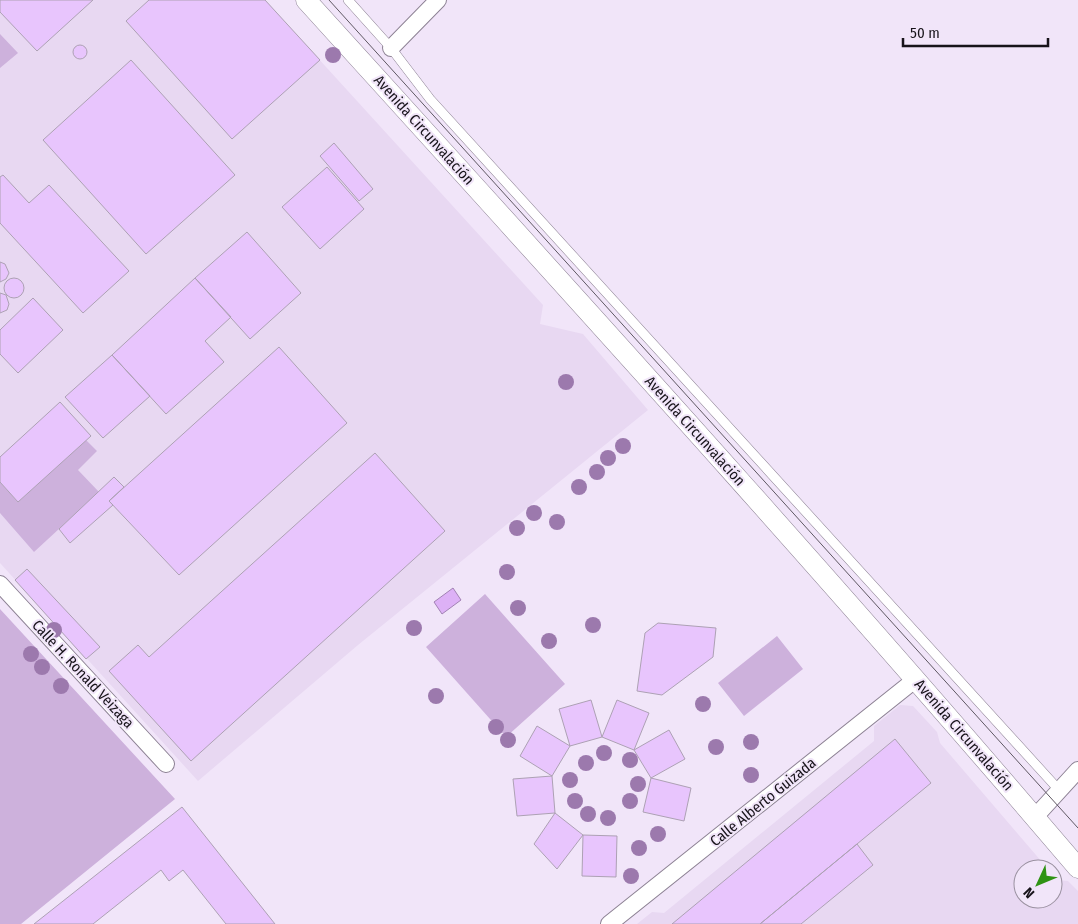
<svg xmlns="http://www.w3.org/2000/svg" width="1078" height="924" viewBox="0 0 1078 924" font-family="'Fira Sans Condensed',sans-serif">
<style>
.built{fill:#e8d8f2}
.green{fill:#cdb1dc}
.water{fill:#ddb1f6;stroke:#a282b4}
.building{fill:#e8c5fd;stroke:#ada1b4}
.lines{fill:none;stroke-linecap:round;stroke-linejoin:round}
.service-casing{stroke:#8d8294;stroke-width:10}
.minor-casing{stroke:#8d8294;stroke-width:18}
.tertiary-casing{stroke:#8d8294;stroke-width:21}
.service{stroke:#fff;stroke-width:9}
.minor{stroke:#fff;stroke-width:16}
.tertiary{stroke:#fff;stroke-width:20}
.tram{stroke:#5f5863;stroke-width:1}
.tree{fill:#9c79ad}
.labels{text-anchor:middle;stroke-width:4;stroke-linejoin:round;paint-order:stroke}
.street-label{font-size:15px;fill:#17131a;stroke:#f1e5f9}
</style>
<rect width="100%" height="100%" fill="#f1e5f9"/>
<!-- built -->
<path class="built" d="M0 0H265L543 305 540 324 583 334 648 410 358 645 198 781 0 563Z
M900 705 913 706 937 732 940 743 1048 869H1023V899H1053V875L1057 880 1068 881 1078 891V924H637L652 912 664 913 874 741V726Z"/>
<!-- green -->
<path class="green" d="M0 34 18 53 0 68Z
M86 440 97 451 78 470 99 492 34 552 0 513V482L18 502Z
M485 594 565 684 506 737 426 647Z
M0 609 175 799 21 924H0Z
M777 636 803 669 744 716 718 683Z"/>
<!-- water -->
<path class="water" d="M453 588 461 600 442 614 434 602Z"/>
<!-- building -->
<path class="building" d="M0 0H93L37 51 0 12Z
M149 0H265L320 60 232 139 126 21Z
M73 52a7 7 0 1 1 14 0a7 7 0 1 1-14 0Z
M131 60 235 175 146 254 43 140Z
M334 143 373 189 359 201 320 156Z
M327 167 364 209 320 249 282 207Z
M3 175 29 203 49 185 129 271 83 313 0 223V177Z
M247 232 301 293 250 339 195 278Z
M0 262 5 264 9 273 6 279 0 282Z
M4 288a10 10 0 1 1 20 0a10 10 0 1 1-20 0Z
M195 278 231 317 205 341 224 362 166 414 112 355Z
M0 293 6 295 9 304 7 310 0 313Z
M33 298 63 330 18 373 0 354V330Z
M279 347 347 423 179 575 109 501Z
M112 355 150 396 103 438 65 397Z
M60 402 91 436 18 502 0 482V457Z
M375 453 445 531 191 761 109 671 138 645 149 657Z
M114 477 124 487 109 501 113 505 70 543 59 529Z
M27 569 100 647 86 659 15 580Z
M658 623 716 628 713 657 662 695 637 691 645 633Z
M591 700 602 737 570 746 559 709Z
M617 700 649 713 634 750 602 737Z
M537 726 570 746 552 776 520 756Z
M669 730 685 759 651 778 634 750Z
M895 739 931 783 857 844 760 924H672Z
M552 776 555 813 517 816 513 779Z
M651 778 691 788 684 821 643 812Z
M182 807 275 924H226L183 870 169 881 161 870 93 924H34Z
M555 813 583 835 557 869 534 844Z
M583 835 617 836 616 877 582 876Z
M857 844 873 865 801 924H760Z"/>
<g class="lines">
<!-- service casing -->
<g class="service-casing">
<path id="service" d="M348 0 391 48 430 99 1059 790"/>
</g>
<!-- minor casing -->
<g class="minor-casing">
<path id="minor" d="M391 48 438 0
M0 584 166 764
M1035 817 1078 770
M609 924 916 679"/>
</g>
<!-- tertiary casing -->
<g class="tertiary-casing">
<path id="tertiary" d="M306 0C566 287 827 573 1078 868"/>
</g>
<!-- service -->
<use href="#service" class="service"/>
<!-- minor -->
<use href="#minor" class="minor"/>
<!-- tertiary -->
<use href="#tertiary" class="tertiary"/>
<!-- tram -->
<path class="tram" d="M329 0 1078 828"/>
</g>
<!-- trees -->
<g class="tree">
<circle cx="333" cy="55" r="8"/>
<circle cx="566" cy="382" r="8"/>
<circle cx="623" cy="446" r="8"/>
<circle cx="608" cy="458" r="8"/>
<circle cx="597" cy="472" r="8"/>
<circle cx="579" cy="487" r="8"/>
<circle cx="534" cy="513" r="8"/>
<circle cx="557" cy="522" r="8"/>
<circle cx="517" cy="528" r="8"/>
<circle cx="507" cy="572" r="8"/>
<circle cx="518" cy="608" r="8"/>
<circle cx="593" cy="625" r="8"/>
<circle cx="414" cy="628" r="8"/>
<circle cx="54" cy="630" r="8"/>
<circle cx="549" cy="641" r="8"/>
<circle cx="31" cy="654" r="8"/>
<circle cx="42" cy="667" r="8"/>
<circle cx="61" cy="686" r="8"/>
<circle cx="436" cy="696" r="8"/>
<circle cx="703" cy="704" r="8"/>
<circle cx="496" cy="727" r="8"/>
<circle cx="508" cy="740" r="8"/>
<circle cx="751" cy="742" r="8"/>
<circle cx="716" cy="747" r="8"/>
<circle cx="604" cy="753" r="8"/>
<circle cx="630" cy="760" r="8"/>
<circle cx="586" cy="763" r="8"/>
<circle cx="751" cy="775" r="8"/>
<circle cx="570" cy="780" r="8"/>
<circle cx="638" cy="784" r="8"/>
<circle cx="575" cy="801" r="8"/>
<circle cx="630" cy="801" r="8"/>
<circle cx="588" cy="814" r="8"/>
<circle cx="608" cy="818" r="8"/>
<circle cx="658" cy="834" r="8"/>
<circle cx="639" cy="848" r="8"/>
<circle cx="631" cy="876" r="8"/>
</g>
<g class="labels">
<!-- street labels -->
<g class="street-label">
<text transform="translate(424 130) rotate(48)" y="5">Avenida Circunvalación</text>
<text transform="translate(695 431) rotate(48)" y="5">Avenida Circunvalación</text>
<text transform="translate(83 674) rotate(47)" y="5">Calle H. Ronald Veizaga</text>
<text transform="translate(964 735) rotate(49)" y="5">Avenida Circunvalación</text>
<text transform="translate(763 802) rotate(-39)" y="5">Calle Alberto Guizada</text>
</g>
</g>
<!-- north arrow -->
<g transform="translate(1038 884) rotate(226)"><circle r="24" fill="#f1e5f9" stroke="#9a91a0"/>
<path d="M0-4L9 19L0 12L-9 19Z" fill="#2f9314"/>
<text y="-8" font-size="14" font-weight="bold" text-anchor="middle" fill="#17131a">N</text>
</g>
<!-- scale -->
<path d="M903 38v8h145v-8" fill="none" stroke="#17131a" stroke-width="2.5"/>
<text x="910" y="38" font-size="15" fill="#17131a" stroke="#f1e5f9" stroke-width="4" paint-order="stroke">50 m</text>
</svg>
